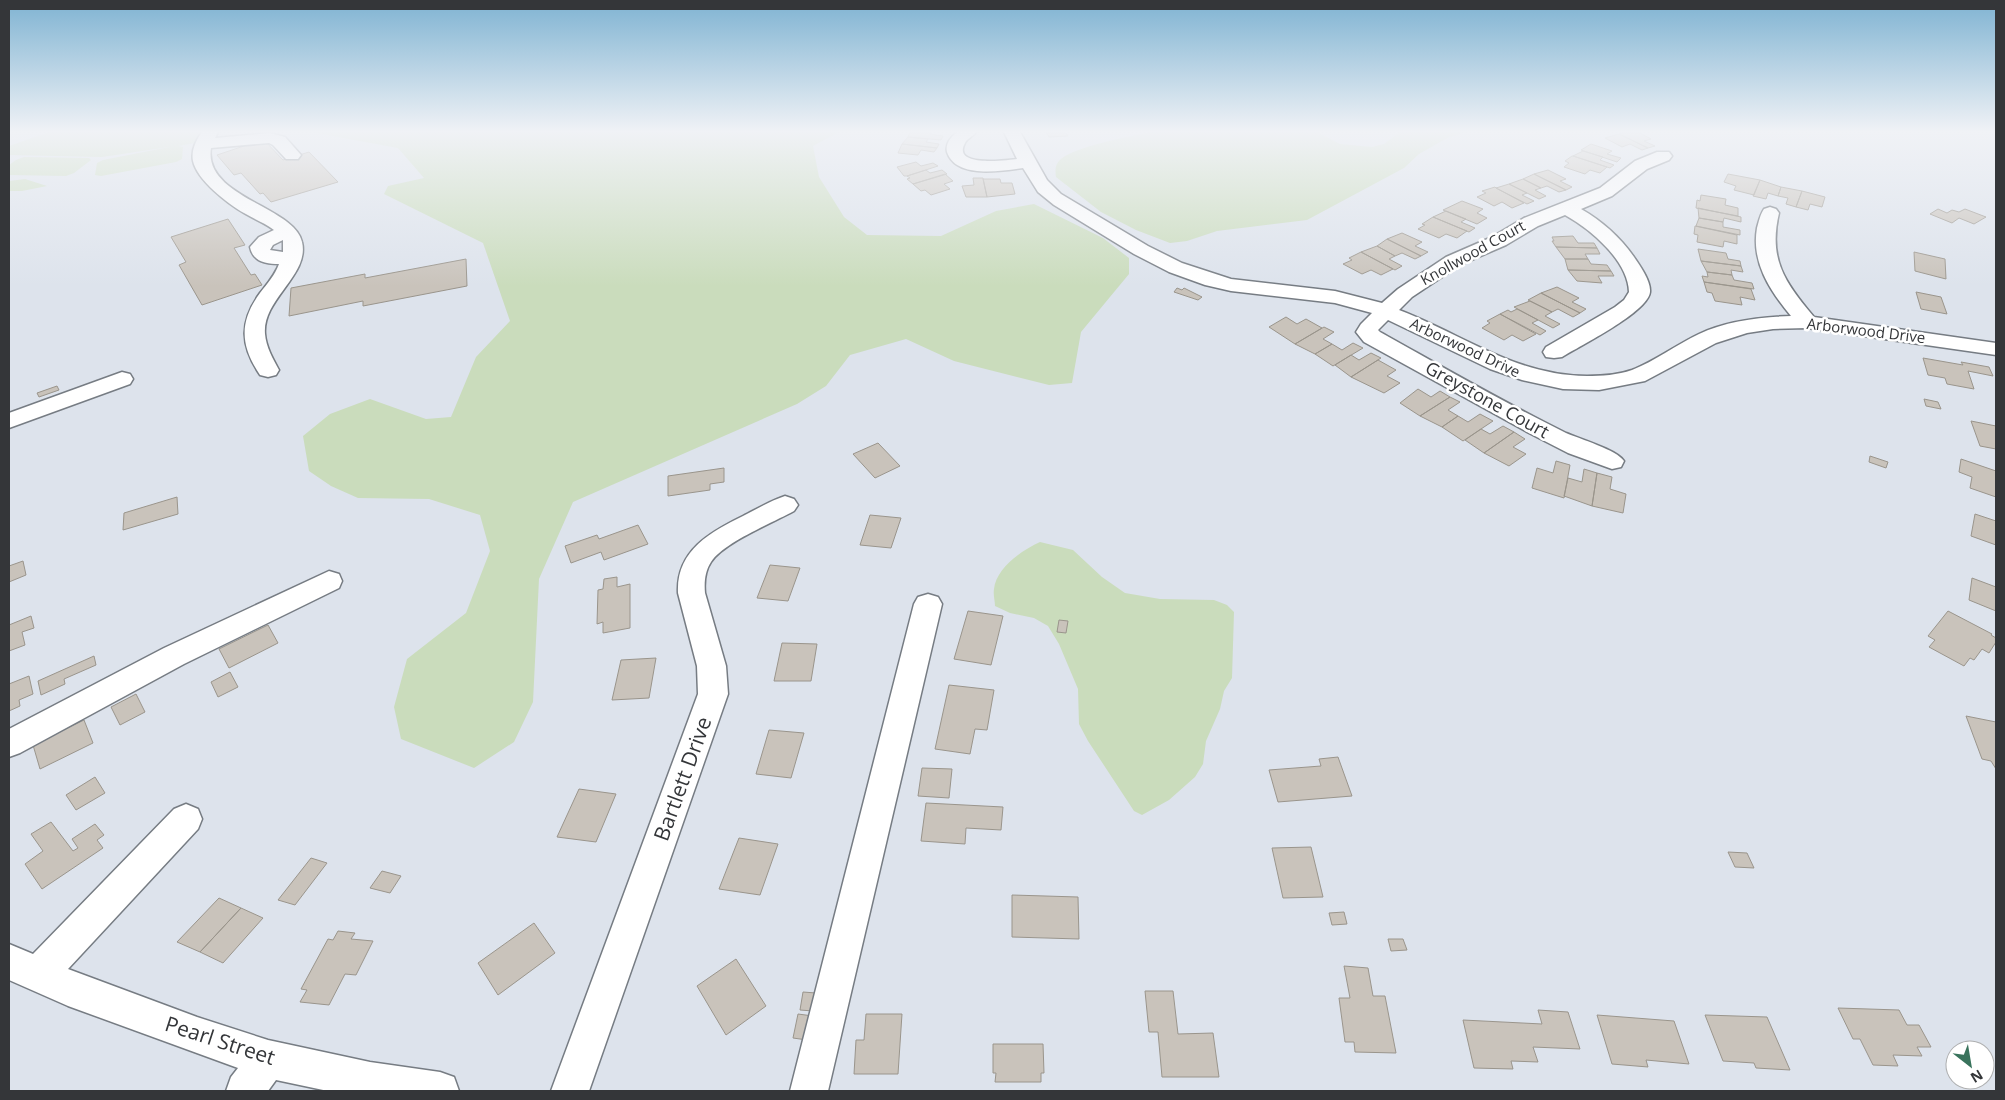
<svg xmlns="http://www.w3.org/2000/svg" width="2005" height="1100" viewBox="0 0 2005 1100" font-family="'Open Sans',sans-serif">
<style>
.green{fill:#cadcbc}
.building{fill:#c9c3bb;stroke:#9a958c}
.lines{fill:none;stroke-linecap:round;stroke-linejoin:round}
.minor-casing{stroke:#767c83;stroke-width:3}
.minor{fill:#fff;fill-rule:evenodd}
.labels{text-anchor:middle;stroke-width:5;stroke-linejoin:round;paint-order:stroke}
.far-street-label{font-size:15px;fill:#343639;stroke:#fff}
.street-label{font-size:18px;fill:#343639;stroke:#fff}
.near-street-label{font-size:21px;fill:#343639;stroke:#fff}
</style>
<rect width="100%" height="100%" fill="#dde3ec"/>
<!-- green -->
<path class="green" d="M49 132H201L195 143 178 146 183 147 182 159 176 162 101 176 95 175 97 163 103 160 169 147 102 157 9 155V146Z
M311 132H839L813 146 819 177 844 217 867 235 941 236 996 211 1034 204 1103 238 1129 258V274L1081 332 1072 383 1049 385 954 361 906 339 850 355 826 386 797 404 573 502 539 579 533 702 514 742 474 768 401 739 394 707 407 659 466 613 490 551 480 515 429 499 358 498 331 486 309 471 303 436 330 414 370 399 426 419 451 417 476 357 510 321 483 243 384 194 388 186 424 178 398 148Z
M1150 132H1317L1340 144 1372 147 1384 144 1400 132H1468L1449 137 1419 154 1404 168 1307 220 1217 231 1187 241 1170 243 1136 230 1101 212 1056 177C1055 170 1055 164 1061 159 1077 146 1128 137 1150 132Z
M24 157 89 158 91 160 74 173 66 176 9 175V165L16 160Z
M25 179 47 186 22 191H9V181Z
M1040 542 1073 550 1102 577 1125 593 1160 599 1214 600 1227 605 1234 612 1232 678 1224 691 1220 709 1206 741 1203 764 1195 777 1169 800 1142 815 1134 811 1088 741 1079 724 1078 689 1059 644 1048 626 1034 618 1010 613 995 606C995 601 993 595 994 589 996 568 1022 550 1040 542Z"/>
<!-- building -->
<path class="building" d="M910 132H932L930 134 943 136 941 140 908 137Z
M1046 132H1065L1068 136 1049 137Z
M1625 132H1638L1651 139 1644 141 1655 146 1648 148 1619 134Z
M1619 134 1648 148 1642 150 1630 144 1622 147 1605 138Z
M908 137 928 139 926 142 939 144 937 148 902 144Z
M265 141 283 160 309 152 338 182 271 202 263 193 260 194 241 173 234 175 217 155 256 142Z
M902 144 937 148 934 152 921 150 918 155 898 153Z
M1591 144 1612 151 1607 154 1621 158 1617 162 1581 150Z
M1583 151 1603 157 1600 160 1614 165 1610 168 1573 156Z
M1572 156H1573L1607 167 1600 173 1590 170 1585 174 1564 167 1569 163 1565 161Z
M916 162 921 166 933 163 938 166 907 176H904L897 167Z
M926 170 930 173 942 170 947 174 913 184 907 179 910 178 907 176Z
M1548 170 1566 179 1560 181 1572 187 1566 190 1534 174Z
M945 174 953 181 944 184 950 189 931 195 925 190 921 191 913 184Z
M1534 174 1566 190 1559 192 1547 186 1541 188 1523 179Z
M1728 174 1760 180 1754 195 1734 190 1736 186 1724 182Z
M973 178H983L987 197H966L962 186 974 185Z
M983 179H1000L1001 183H1012L1015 194 987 197Z
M1523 179 1541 188 1535 190 1546 196 1539 199 1509 184Z
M1760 180 1781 187 1778 196 1768 193 1766 199 1753 196Z
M1509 184 1527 193 1522 195 1534 201 1527 204 1496 188Z
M1495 187 1496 188 1524 203 1512 208 1502 202 1494 206 1477 197 1486 193 1482 191Z
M1781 187 1802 191 1796 207 1786 204 1788 198 1778 196Z
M1802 191 1825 197 1822 207 1810 204 1808 210 1796 207Z
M1701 195 1726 199 1725 205 1738 208V216L1696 208 1697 200 1700 201Z
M1462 201 1483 209 1477 213 1487 218 1477 224 1443 210Z
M1698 208 1741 217V222L1724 218 1723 222 1699 218Z
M1938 209 1947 213 1952 210 1959 212 1965 209 1986 217 1974 224 1959 218 1952 223 1930 214Z
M1446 211 1466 219 1461 222 1475 228 1469 232 1433 217Z
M1433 217 1467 231 1457 238 1446 234 1439 238 1418 229 1425 225 1422 224Z
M1699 218 1723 222V227L1740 230V235L1696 226Z
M228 219 245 245 234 248 251 275 255 274 262 285 202 305 179 265 186 262 171 237Z
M1695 226 1737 235V244L1724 241 1723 247 1697 242 1698 235 1694 234Z
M1402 233 1422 242 1415 246 1428 252 1421 256 1387 239Z
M1573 236 1578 243H1594L1597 248 1556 247 1552 241H1554L1552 237Z
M1387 239 1421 256 1415 259 1402 253 1395 256 1377 246Z
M1377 246 1395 256 1389 259 1402 266 1395 270 1361 252Z
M1556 247 1597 248 1600 254H1585L1588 259H1565Z
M1698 249 1726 253 1728 259 1740 261 1741 266 1701 261Z
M1361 252 1393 269 1381 275 1371 270 1362 274 1343 264 1352 260 1349 258Z
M1914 252 1945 259 1946 279 1915 271Z
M466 259 467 286 363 306V301L289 316 291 288 365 274V278Z
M1565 259H1588L1591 264 1607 265 1611 271 1568 270Z
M1701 261 1741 266 1743 272 1731 270 1732 275 1707 272Z
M1568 270 1611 271 1614 276H1598L1602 283 1577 281Z
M1707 272 1732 275 1734 280 1752 283 1754 289 1704 282 1702 276 1708 277Z
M1704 282 1751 289 1755 300 1740 297 1742 305 1715 301 1712 293 1707 292Z
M1557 287 1579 298 1572 302 1586 309 1580 313 1541 293Z
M1177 288 1182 290 1184 288 1202 297 1198 300 1174 292Z
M1916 292 1941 297 1947 314 1921 309Z
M1541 293 1580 313 1573 317 1558 309 1552 312 1528 300Z
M1530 301 1552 312 1545 316 1560 324 1553 328 1514 307Z
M1517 309 1538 320 1532 323 1546 331 1540 335 1500 314 1508 310 1511 312Z
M1500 314 1536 334 1523 341 1512 335 1504 340 1482 328 1490 323 1487 321Z
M1286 317 1297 324 1306 319 1322 328 1295 344 1269 327Z
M1324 327 1334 332 1323 339 1332 344 1315 354 1295 344Z
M1353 343 1363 348 1333 366 1315 354 1332 344 1342 350Z
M1371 353 1381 358 1351 377 1335 365 1351 355 1359 360Z
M1923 358 1963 365 1961 362 1989 367 1993 376 1968 371 1974 389 1947 384 1945 378 1928 375Z
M1378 360 1396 370 1387 376 1400 383 1384 393 1351 377Z
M57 386 59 390 39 397 37 393Z
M1418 389 1431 397 1440 391 1450 397 1420 416 1400 403Z
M1450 397 1460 402 1448 410 1458 416 1442 427 1420 416Z
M1924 399 1938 402 1941 409 1926 406Z
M1480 414 1493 421 1463 441 1442 427 1458 416 1468 422Z
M1971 421 1996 426V449L1980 446Z
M1503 426 1514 432 1484 453 1465 440 1481 429 1490 434Z
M1514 432 1525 439 1513 447 1526 454 1509 466 1484 453Z
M878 443 900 466 875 478 853 454Z
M1870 456 1888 462 1886 468 1869 462Z
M1961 459 1996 471V497L1970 488 1972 477 1959 472Z
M1556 461 1570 465 1564 498 1532 488 1537 468 1553 473Z
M724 468V482L710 484V490L668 496V476Z
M1584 469 1597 473 1592 506 1564 496 1568 478 1582 482Z
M1597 473 1612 477 1610 489 1626 494 1623 513 1592 506Z
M177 497 178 514 123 530 124 513Z
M1975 514 1996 521V545L1971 536Z
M870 515 901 518 891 548 860 545Z
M638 525 648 544 604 560 601 552 571 563 565 546 597 535 599 539Z
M23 561 26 575 9 582V566Z
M770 565 800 568 788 601 757 598Z
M617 577V587L630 584V628L603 633V622L597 624 598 590 603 589 604 579Z
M1972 578 1996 587V611L1969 600Z
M968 611 1003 616 991 665 954 659Z
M1948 611 1992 634 1991 635 1996 638V642L1989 653 1982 649 1974 660 1970 658 1964 666 1929 647 1935 640 1928 636Z
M31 616 34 628 22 632 25 645 9 651V625Z
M1059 620 1068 621 1066 633 1057 632Z
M268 625 278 643 229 668 219 649Z
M782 643 817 644 811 681H774Z
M94 656 96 665 64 679 65 684 41 695 38 681Z
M656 658 649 698 612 700 621 660Z
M230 672 238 687 218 697 211 682Z
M29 676 33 694 19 700 20 706 9 711V684Z
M949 685 994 690 987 730 975 729 970 754 935 749Z
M136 694 145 712 120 725 111 707Z
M1966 716 1996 722V769L1991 761 1982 759Z
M84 720 93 743 40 769 33 745Z
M769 730 804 733 791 778 756 774Z
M1338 757 1352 796 1278 802 1269 770 1321 766 1319 759Z
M922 768 952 769 949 798 918 796Z
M95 777 105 793 76 810 66 795Z
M579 789 616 794 596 842 557 837Z
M926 803 1003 807 1001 830 966 828 965 844 921 841Z
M51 822 73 851 78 848 72 839 95 824 104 835 97 840 103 848 42 889 25 864 43 851 31 834Z
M739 838 778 844 760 895 719 889Z
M1311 847 1323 897 1283 898 1272 848Z
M1728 852 1747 853 1754 868 1735 867Z
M311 858 327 863 295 905 278 900Z
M382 871 401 876 390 893 370 888Z
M1012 895 1078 897 1079 939 1012 937Z
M219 898 241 908 200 952 177 942Z
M241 908 263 918 223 963 200 952Z
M1344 912 1347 924 1332 925 1329 913Z
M534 923 555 953 498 995 478 963Z
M338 931 355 933 351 939 373 941 356 975 345 974 329 1005 300 1002 307 990 301 989 328 939 333 940Z
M1388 939H1403L1407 950 1391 951Z
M736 959 766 1006 726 1035 697 986Z
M1344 966 1368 968 1373 996H1385L1396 1053 1355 1052 1354 1042H1345L1339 998H1350Z
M1145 991H1173L1178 1034 1213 1033 1219 1077H1162L1158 1032H1149Z
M803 992 816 993 813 1011 800 1010Z
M1838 1008 1899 1010 1907 1025H1919L1931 1047H1917L1922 1056 1893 1055 1898 1066 1873 1065 1860 1039H1853Z
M1538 1010 1568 1012 1580 1049 1533 1047 1538 1062 1511 1061 1513 1069 1474 1068 1463 1020 1542 1024Z
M798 1014 813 1016 807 1040 793 1038Z
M866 1014H902L898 1074H854L856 1040H864Z
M1597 1015 1674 1021 1689 1064 1646 1060 1648 1067 1612 1064Z
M1705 1015 1767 1017 1790 1070 1756 1068 1754 1063 1723 1061Z
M993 1044H1043L1044 1073H1041V1082H995L996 1073H993Z"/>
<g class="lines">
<!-- minor casing -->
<g class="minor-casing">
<path id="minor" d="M202 132H218L215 138 270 133 285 137 301 155 298 159H286L273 145 269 143 211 148C203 197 295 207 302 242 310 275 262 299 265 334 266 347 273 359 279 370L276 375 268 377 260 375C240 345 239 322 260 293 267 284 275 275 279 264 266 264 253 262 250 247L259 237 274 230C265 223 254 219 244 213 228 204 197 180 193 161 191 151 196 140 202 132ZM283 240V252L270 250 273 245Z
M957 132H976C973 137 967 138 965 143 951 168 1008 160 1017 159L1004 132H1020L1047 180 1061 194 1148 246 1182 263 1231 279 1335 291 1382 303 1398 289 1446 257 1492 237 1524 218 1600 188 1635 161 1657 152H1669L1672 156 1669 160 1647 169 1612 196 1581 209C1602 221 1620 237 1634 257 1640 266 1651 281 1650 292 1648 312 1580 346 1562 357L1554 358 1546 357 1543 352 1546 347 1615 307 1624 300 1629 292C1628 260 1590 229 1565 215L1538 226 1506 245 1460 265 1412 297 1399 310C1464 335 1514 375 1587 376 1601 376 1618 375 1632 370 1655 361 1676 345 1699 334 1726 321 1761 317 1791 316 1770 291 1751 262 1757 228 1759 221 1760 215 1764 209L1770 207 1776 209 1779 213C1768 259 1785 283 1814 317L1996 343V355L1807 328 1773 329 1747 333 1716 343 1645 381 1599 390 1563 389 1522 380 1490 369 1388 320 1378 330 1380 332C1441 366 1503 402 1566 433 1580 439 1617 450 1624 461L1621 467 1612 469 1568 453 1529 433 1364 342 1356 332 1361 324 1372 313 1335 303 1231 291 1205 285 1169 272 1134 254 1054 205 1038 192 1023 168C1001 171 956 179 947 152 945 144 951 137 957 132Z
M122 372 130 374 133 379 130 384 9 428V413Z
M785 496 794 499 798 505 794 511C772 523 723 543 711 562 705 571 704 582 705 593L726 666 728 694 589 1091H551L698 694 697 666 678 593C676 551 710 532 743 516 757 509 770 501 785 496Z
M329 571 339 574 342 581 339 588 184 664 20 753 9 757V729L164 648Z
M928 594 938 597 942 604 828 1091H790L914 604 918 597Z
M186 804 198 809 202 819 198 829 68 969 197 1017 268 1040 370 1062 440 1072 454 1077 459 1091H328L276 1080 268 1091H226L231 1077 238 1068 68 1006 9 980V944L33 954 174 809Z"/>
</g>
<!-- minor -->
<use href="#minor" class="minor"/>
</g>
<!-- sky -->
<linearGradient id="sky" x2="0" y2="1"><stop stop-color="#7fb3d2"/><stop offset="0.46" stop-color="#f0f2f6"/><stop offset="1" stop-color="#f0f2f6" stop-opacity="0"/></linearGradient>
<rect width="2005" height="286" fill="url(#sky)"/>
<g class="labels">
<!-- far-street labels -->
<g class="far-street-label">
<text transform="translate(1473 253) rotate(-29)" y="5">Knollwood Court</text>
<text transform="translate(1866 331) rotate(7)" y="5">Arborwood Drive</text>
<text transform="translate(1465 348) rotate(25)" y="5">Arborwood Drive</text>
</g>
<!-- street labels -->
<g class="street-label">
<text transform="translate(1487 400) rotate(29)" y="6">Greystone Court</text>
</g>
<!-- near-street labels -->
<g class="near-street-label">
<text transform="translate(683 779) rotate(-70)" y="7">Bartlett Drive</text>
<text transform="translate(220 1041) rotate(18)" y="7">Pearl Street</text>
</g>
</g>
<!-- border -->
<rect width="2005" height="1100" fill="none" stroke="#343639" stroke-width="20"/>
<!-- north arrow -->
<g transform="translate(1970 1065) rotate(149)"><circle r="24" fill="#ffffff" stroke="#aeafb0"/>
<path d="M0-4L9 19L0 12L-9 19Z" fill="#39735c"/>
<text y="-8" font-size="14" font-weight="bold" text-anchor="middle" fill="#343639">N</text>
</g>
</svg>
